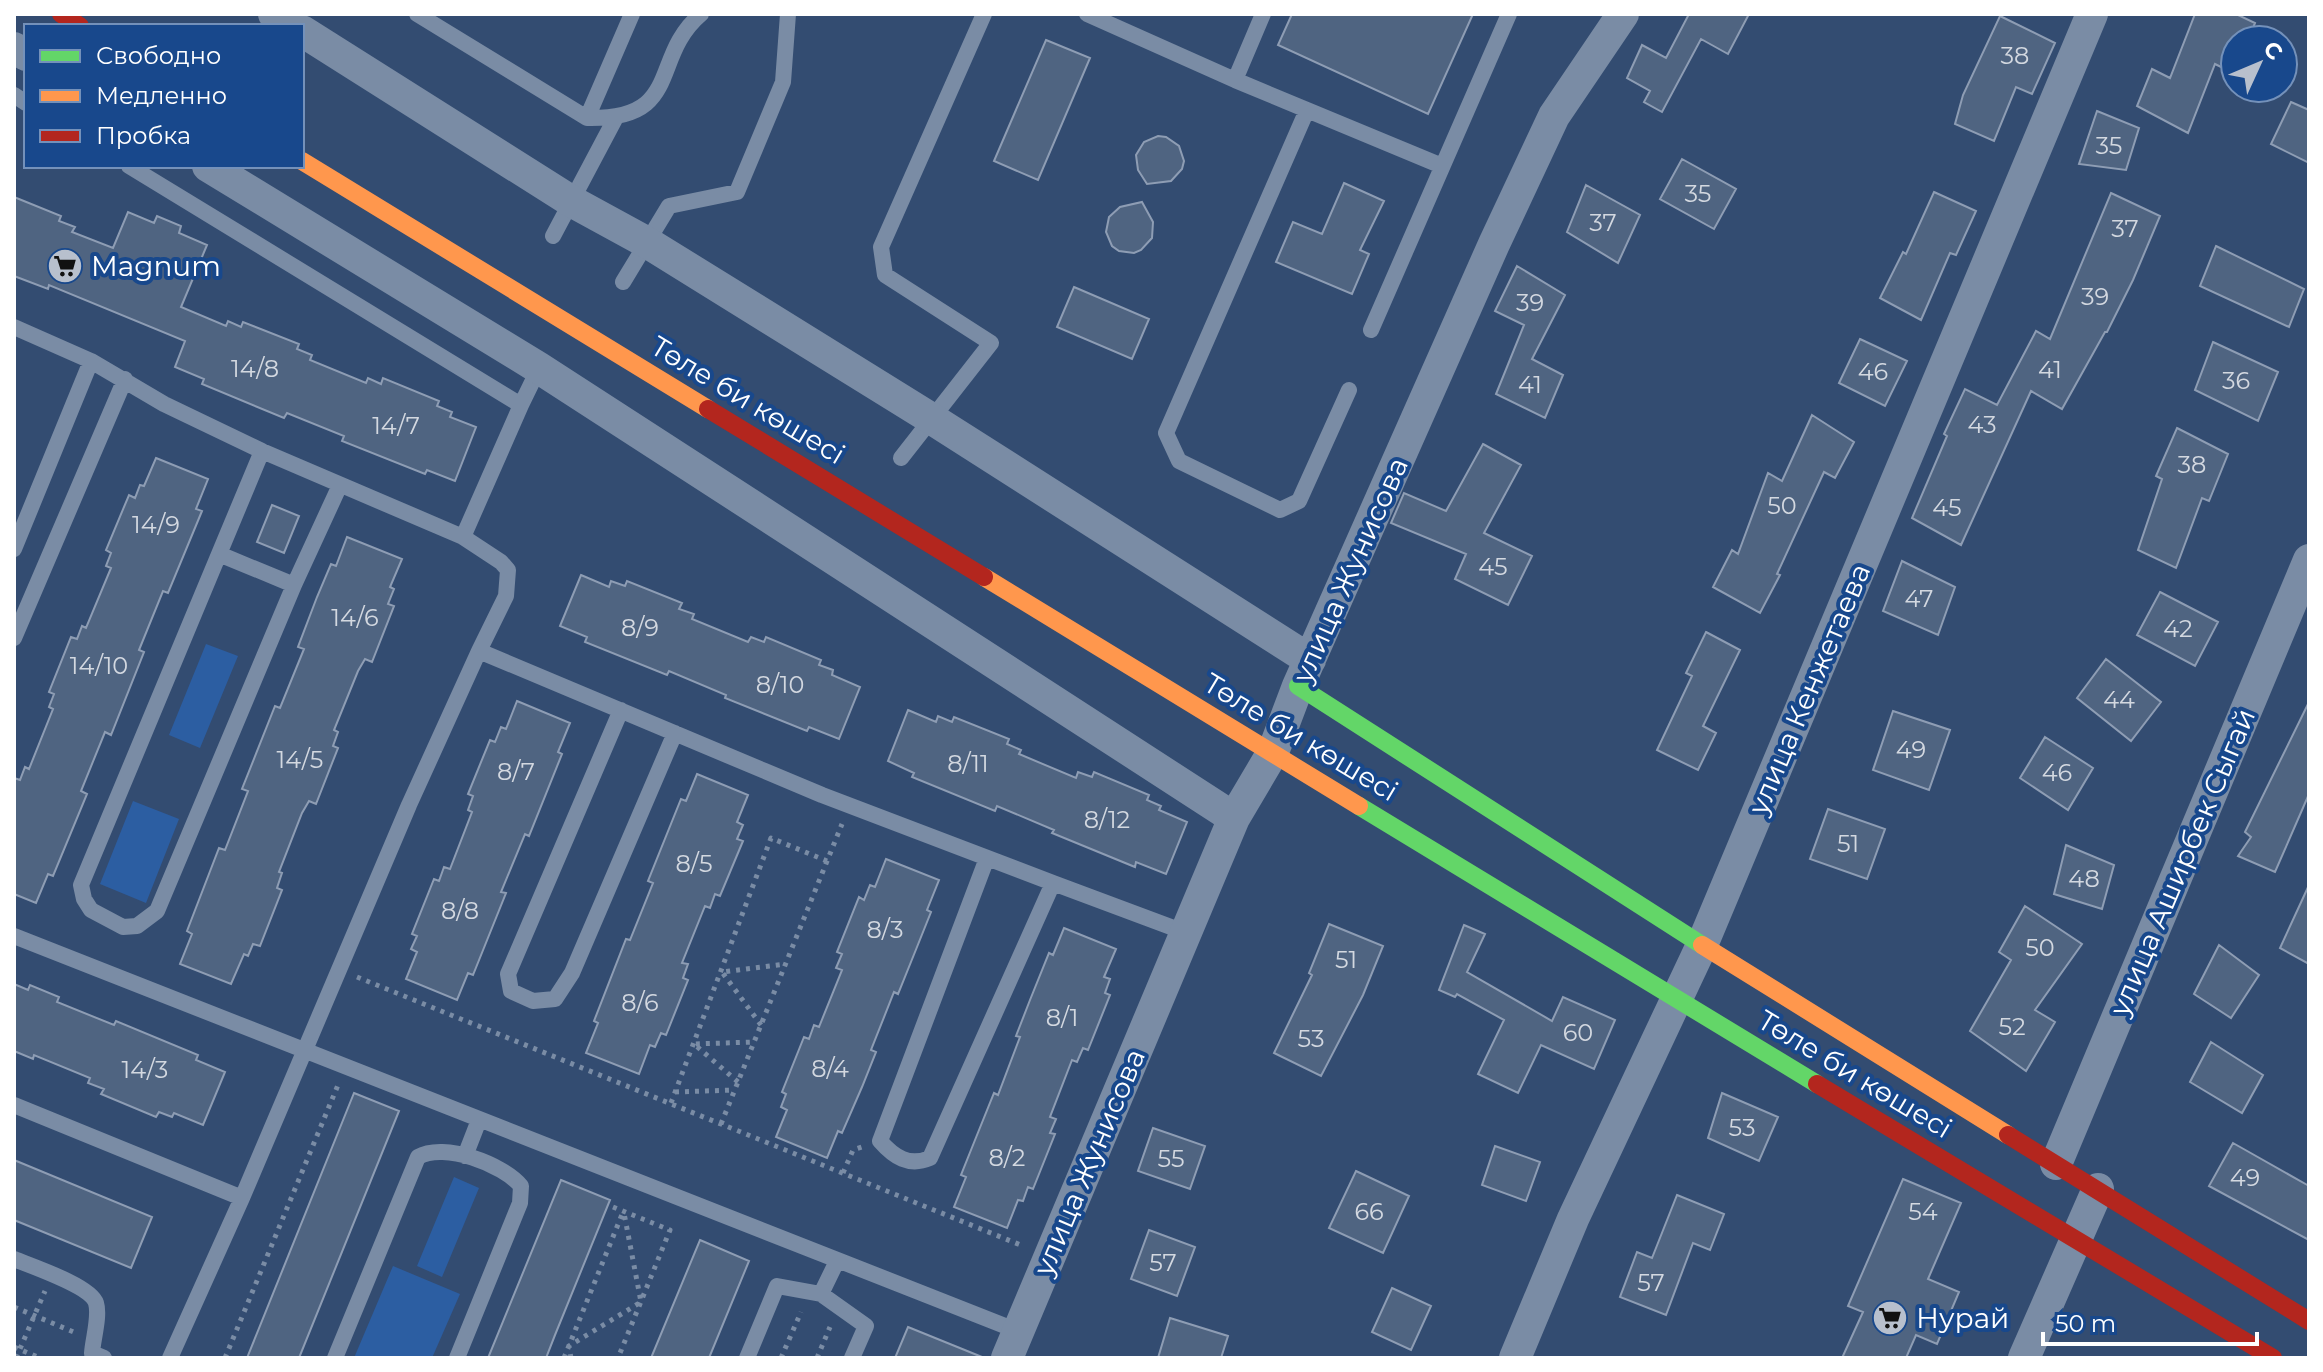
<svg xmlns="http://www.w3.org/2000/svg" width="2323" height="1372" viewBox="0 0 2323 1372" font-family="Montserrat,sans-serif">
<style>
.green{fill:#2c5ea2}
.building{fill:#4f6481;stroke:#8e9db4;stroke-width:2}
.lines{fill:none;stroke-linecap:round;stroke-linejoin:round}
.path{stroke:#7a8ca5;stroke-width:5;stroke-dasharray:4 6;stroke-linecap:butt}
.lane{stroke:#7a8ca5;stroke-width:16}
.street{stroke:#7a8ca5;stroke-width:32}
.fast{stroke:#63d668;stroke-width:18}
.slow{stroke:#ff974d;stroke-width:18}
.jam{stroke:#b3261e;stroke-width:18}
.labels{text-anchor:middle;stroke-width:8;stroke-linejoin:round;paint-order:stroke}
.number-label{font-size:24px;fill:#d3d8e0}
.poi-label{font-size:28px;fill:#fff;stroke:#18488c;text-anchor:start}
.street-label{font-size:28px;fill:#fff;stroke:#18488c}
</style>
<rect width="100%" height="100%" fill="#334c71"/>
<!-- green -->
<path class="green" d="M206 644 238 656 200 748 169 735Z
M133 801 179 819 146 903 100 884Z
M454 1177 479 1188 442 1277 417 1266Z
M393 1266 460 1294 432 1358H354Z"/>
<!-- building -->
<path class="building" d="M1292 14H1473L1428 114 1278 45Z
M1689 14H1749L1728 54 1701 39 1662 112 1644 102 1650 91 1627 78 1642 45 1666 58Z
M2195 14H2236L2255 23 2248 40H2235V74L2215 64 2188 133 2137 106 2152 69 2170 78Z
M2000 16 2055 43 2032 94 2016 87 1994 141 1955 124 1963 95Z
M1046 40 1090 58 1038 180 994 161Z
M2291 102 2309 110V163L2271 144Z
M2097 111 2139 128 2126 170 2079 164Z
M1158 136 1166 137 1179 146 1184 161 1182 169 1171 181 1147 184 1138 170 1136 155 1144 142Z
M1682 159 1736 189 1714 229 1660 199Z
M1344 183 1384 201 1360 250 1369 254 1352 294 1276 262 1293 222 1322 234Z
M1586 185 1640 215 1618 263 1567 232Z
M1934 192 1976 211 1956 255 1950 253 1921 320 1880 298 1903 252 1906 254Z
M2111 193 2160 216 2133 280 2107 332H2105L2062 409 2031 391 1961 545 1912 518 1947 436 1944 434 1965 389 1997 405 2036 331 2050 339Z
M14 197 61 216 59 221 75 227 72 232 113 248 128 212 154 223 157 216 181 226 179 233 207 245 181 307 226 326 228 321 241 327 243 322 299 344 297 349 312 355 310 360 366 383 368 378 381 384 383 378 439 401 437 406 452 412 450 417 476 427 455 481 427 470 425 474 342 441 344 436 287 413 284 418 202 384 204 379 175 367 185 341 49 285 48 289 14 276Z
M1142 202 1153 222 1152 238 1141 250 1134 253 1119 251 1112 246 1106 232 1109 217 1120 207Z
M2216 246 2304 289 2289 327 2200 286Z
M1517 266 1565 295 1532 359 1563 375 1545 418 1496 394 1524 325 1495 311Z
M1074 287 1149 319 1132 359 1057 327Z
M1860 339 1907 361 1885 406 1839 383Z
M2213 342 2278 372 2258 421 2195 390Z
M1812 415 1854 442 1835 478 1824 472 1777 574 1780 575 1760 613 1713 587 1732 550 1738 554 1768 473 1782 481Z
M2177 428 2228 454 2209 501 2202 498 2176 568 2138 550 2162 479 2156 476Z
M1483 444 1521 465 1484 533 1532 556 1508 605 1455 579 1466 554 1391 523 1404 493 1446 511Z
M156 458 208 479 196 509 202 511 168 593 163 591 139 650 144 652 111 735 105 732 81 791 87 794 53 876 48 874 36 903 14 894V778L20 780 25 767 29 769 53 709 49 707 54 694 49 692 71 637 77 639 82 626 86 628 111 568 106 566 111 553 106 550 129 495 135 498 140 485 144 486Z
M272 505 299 516 284 553 257 542Z
M347 537 402 559 390 587 394 589 388 604 394 606 372 662 365 659 358 671 334 730 338 732 333 746 338 748 316 804 309 801 302 813 279 872 282 873 277 888 282 890 260 946 253 944 248 956 244 954 231 984 180 964 192 934 187 931 219 848 225 850 248 791 242 789 275 706 280 708 304 649 298 647 317 597 331 564 336 566Z
M1902 561 1955 587 1938 635 1883 611Z
M581 575 609 587 611 581 625 586 627 581 682 603 679 609 694 614 692 619 748 642 751 637 764 642 766 637 821 660 819 665 833 670 832 675 860 687 839 739 809 727 807 731 725 698 726 695 669 671 667 675 585 642 587 637 560 626Z
M2160 592 2218 622 2195 666 2137 635Z
M1706 632 1740 650 1703 726 1716 733 1698 770 1657 750 1692 676 1686 673Z
M2106 659 2161 702 2131 741 2077 698Z
M517 701 570 723 558 752 562 754 529 836 525 834 501 892 506 893 473 975 468 973 457 1000 406 979 417 952 411 949 417 936 412 934 434 879 439 881 444 867 450 869 472 812 468 810 473 796 468 794 490 740 495 742 501 727 506 729Z
M2309 702V794L2275 872 2238 856 2251 837 2245 832Z
M908 710 936 722 938 716 952 722 954 717 1009 739 1007 744 1021 750 1019 754 1076 778 1078 772 1092 777 1094 772 1149 795 1147 800 1161 806 1159 810 1187 822 1166 874 1136 862 1135 867 1052 833 1054 830 997 806 995 811 912 777 914 773 888 761Z
M1893 711 1950 730 1929 790 1873 770Z
M2045 737 2093 768 2068 810 2020 778Z
M697 774 748 795 737 822 743 825 737 839 743 841 720 896 715 894 710 908 705 906 682 963 688 964 683 978 688 980 666 1035 661 1033 655 1047 650 1045 639 1074 586 1053 598 1023 594 1021 626 939 630 940 653 883 648 881 681 799 686 801Z
M1828 809 1885 829 1867 879 1810 859Z
M2066 845 2114 865 2102 909 2054 894Z
M886 859 939 880 927 910 931 912 917 947 898 994 894 992 871 1050 876 1052 862 1087 842 1133 838 1131 827 1158 776 1137 787 1110 781 1107 786 1094 782 1092 804 1037 809 1039 814 1025 819 1027 842 970 836 968 842 954 837 952 859 897 864 900 870 885 875 887Z
M2309 885V964L2280 948Z
M2025 906 2082 944 2035 1010 2055 1022 2026 1071 1970 1031 2011 960 1999 952Z
M1329 924 1383 946 1363 995 1321 1076 1274 1053 1312 975 1309 973Z
M1464 925 1485 934 1467 972 1552 1021 1563 997 1615 1020 1594 1069 1541 1045 1518 1093 1478 1074 1504 1020 1457 994 1455 997 1439 990Z
M1064 928 1116 949 1104 977 1110 979 1105 993 1110 995 1088 1050 1083 1048 1077 1062 1072 1060 1050 1117 1056 1119 1050 1133 1055 1134 1033 1189 1028 1187 1023 1201 1018 1200 1007 1228 954 1207 966 1177 961 1175 975 1140 994 1093 998 1095 1020 1037 1016 1036 1030 1000 1049 953 1053 955Z
M2219 945 2259 975 2231 1018 2194 994Z
M14 984 28 990 30 985 59 997 57 1002 114 1025 116 1021 198 1055 196 1060 225 1072 203 1125 174 1113 172 1117 159 1112 156 1117 101 1094 104 1089 88 1083 90 1078 34 1055 33 1059 14 1051Z
M2211 1042 2263 1075 2242 1113 2190 1082Z
M354 1093 399 1111 299 1358H247Z
M1722 1093 1778 1117 1759 1161 1708 1138Z
M1153 1128 1205 1146 1190 1189 1138 1171Z
M2233 1143 2309 1186V1240L2209 1186Z
M1495 1146 1540 1162 1526 1201 1482 1185Z
M14 1160 152 1217 131 1268 14 1220Z
M1356 1171 1409 1196 1383 1253 1329 1228Z
M1903 1179 1961 1203 1928 1279 1959 1292 1937 1344 1916 1335 1906 1358H1842L1863 1312 1848 1306Z
M561 1180 610 1200 555 1335 546 1358H488Z
M1677 1195 1724 1214 1710 1250 1693 1243 1666 1315 1620 1297 1637 1252 1652 1258Z
M1149 1230 1195 1247 1177 1296 1131 1279Z
M700 1240 749 1261 709 1358H651Z
M1392 1288 1431 1306 1411 1350 1372 1332Z
M1170 1318 1228 1336 1221 1358H1158Z
M908 1327 982 1357V1358H895Z"/>
<g class="lines">
<!-- path -->
<path class="path" d="M357 977 1023 1246
M761 1025 722 972 785 964
M738 1082 694 1044 754 1042
M675 1092 734 1090
M671 1103 771 838 827 861
M721 1124 842 824
M843 1173 853 1150 862 1147
M613 1207 670 1230 618 1358
M14 1307 76 1333
M14 1347 40 1358
M16 1358 45 1291
M225 1358 338 1085
M564 1358 623 1212
M571 1358 569 1346 641 1302 624 1213
M781 1358 801 1312
M817 1358 830 1327"/>
<!-- lane -->
<path class="lane" d="M417 14 587 118C684 120 649 58 701 14
M1087 14 1235 80
M1263 14 1235 80 1442 166
M14 95 26 103
M1307 110 1166 433 1179 461 1280 510 1299 501 1349 390
M587 118 632 14
M553 236 615 119
M623 282 669 206 737 192 783 82 788 14
M14 327 91 361 164 404 262 451 463 537 521 405 129 166
M1371 330 1509 14
M521 405 539 368
M262 451 81 885 84 899 91 910 123 927 137 926 157 911 294 585 340 485
M901 458 991 343 885 275 881 247 984 14
M463 537 501 562 508 570 506 596 479 651
M14 549 91 361
M219 554 294 585
M14 638 125 379
M621 710 508 974 511 991 533 1001 555 999 572 973 675 733
M987 858 880 1141C894 1157 909 1167 930 1158L1053 883 1187 933
M14 936 1018 1331
M14 1105 242 1198
M465 1156 479 1120
M14 1259C31 1266 91 1286 96 1303 100 1316 93 1339 92 1353L104 1358
M821 1294 866 1326 852 1358
M170 1358 242 1198 409 805 479 651 822 795 1053 883
M335 1358 418 1157C444 1142 503 1164 521 1186L520 1203 457 1358
M747 1358 777 1286 821 1294 837 1261"/>
<!-- street -->
<path class="street" d="M274 14 293 26
M302 31 571 201 648 243 932 419 1310 660
M14 48 26 55
M208 166 539 368 1234 818
M2056 1164 2309 560
M1007 1358 1234 818 1273 752 1298 686 1494 244 1554 116 1623 14
M1515 1358 1573 1219 1702 945 2092 14
M2024 1358 2098 1189"/>
<!-- fast -->
<path class="fast" d="M1298 686 1702 945
M1359 806 1817 1084"/>
<!-- slow -->
<path class="slow" d="M302 161 708 409
M984 577 1359 806
M1702 945 2008 1135"/>
<!-- jam -->
<path class="jam" d="M61 14 80 26
M708 409 984 577
M1817 1084 2273 1358
M2008 1135 2309 1321"/>
</g>
<!-- icons -->
<defs>
<g id="supermarket-disc" transform="scale(1.8)"><circle r="9.5" fill="#b8c0cd" stroke="#18488c"/><path d="M-6-5.5h2.5l.6 2H6L4.5 2H-2.5L-4.4-4H-6ZM-1.5 3.2a1.3 1.3 0 1 0 .1 0ZM3 3.2a1.3 1.3 0 1 0 .1 0Z" fill="#111"/></g>
</defs>
<g fill-rule="evenodd">
<use href="#supermarket-disc" x="65" y="266"/>
<use href="#supermarket-disc" x="1890" y="1318"/>
</g>
<g class="labels">
<!-- number labels -->
<g class="number-label">
<text x="2015" y="64">38</text>
<text x="2109" y="154">35</text>
<text x="1698" y="202">35</text>
<text x="1603" y="231">37</text>
<text x="2125" y="237">37</text>
<text x="2095" y="305">39</text>
<text x="1530" y="311">39</text>
<text x="255" y="377">14/8</text>
<text x="2050" y="378">41</text>
<text x="1873" y="380">46</text>
<text x="2236" y="389">36</text>
<text x="1530" y="393">41</text>
<text x="1982" y="433">43</text>
<text x="396" y="434">14/7</text>
<text x="2192" y="473">38</text>
<text x="1782" y="514">50</text>
<text x="1947" y="516">45</text>
<text x="156" y="533">14/9</text>
<text x="1493" y="575">45</text>
<text x="1919" y="607">47</text>
<text x="355" y="626">14/6</text>
<text x="640" y="636">8/9</text>
<text x="2178" y="637">42</text>
<text x="99" y="674">14/10</text>
<text x="780" y="693">8/10</text>
<text x="2119" y="708">44</text>
<text x="1911" y="758">49</text>
<text x="300" y="768">14/5</text>
<text x="968" y="772">8/11</text>
<text x="516" y="780">8/7</text>
<text x="2057" y="781">46</text>
<text x="1107" y="828">8/12</text>
<text x="1848" y="852">51</text>
<text x="694" y="872">8/5</text>
<text x="2084" y="887">48</text>
<text x="460" y="919">8/8</text>
<text x="885" y="938">8/3</text>
<text x="2040" y="956">50</text>
<text x="1346" y="968">51</text>
<text x="640" y="1011">8/6</text>
<text x="1062" y="1026">8/1</text>
<text x="2012" y="1035">52</text>
<text x="1578" y="1041">60</text>
<text x="1311" y="1047">53</text>
<text x="830" y="1077">8/4</text>
<text x="145" y="1078">14/3</text>
<text x="1742" y="1136">53</text>
<text x="1007" y="1166">8/2</text>
<text x="1171" y="1167">55</text>
<text x="2245" y="1186">49</text>
<text x="1369" y="1220">66</text>
<text x="1923" y="1220">54</text>
<text x="1163" y="1271">57</text>
<text x="1651" y="1291">57</text>
</g>
<!-- poi labels -->
<g class="poi-label">
<text x="91" y="276">Magnum</text>
<text x="1916" y="1328">Нурай</text>
</g>
<!-- street labels -->
<g class="street-label">
<text transform="translate(748 400) rotate(31)" y="10">Төле би көшесі</text>
<text transform="translate(1350 570) rotate(-66)" y="10">улица Жунисова</text>
<text transform="translate(1809 689) rotate(-67)" y="10">улица Кенжетаева</text>
<text transform="translate(1301 737) rotate(31)" y="10">Төле би көшесі</text>
<text transform="translate(2182 862) rotate(-67)" y="10">улица Аширбек Сыгай</text>
<text transform="translate(1855 1074) rotate(31)" y="10">Төле би көшесі</text>
<text transform="translate(1089 1162) rotate(-67)" y="10">улица Жунисова</text>
</g>
</g>
<!-- border -->
<rect width="2323" height="1372" fill="none" stroke="#ffffff" stroke-width="32"/>
<!-- legend -->
<rect x="24" y="24" width="280" height="144" fill="#18488c" stroke="#7491ba" stroke-width="2"/>
<rect x="40" y="50" width="40" height="12" fill="#63d668" stroke="#7491ba" stroke-width="2"/>
<text x="96" y="64" font-size="24" fill="#ffffff">Свободно</text>
<rect x="40" y="90" width="40" height="12" fill="#ff974d" stroke="#7491ba" stroke-width="2"/>
<text x="96" y="104" font-size="24" fill="#ffffff">Медленно</text>
<rect x="40" y="130" width="40" height="12" fill="#b3261e" stroke="#7491ba" stroke-width="2"/>
<text x="96" y="144" font-size="24" fill="#ffffff">Пробка</text>
<!-- north arrow -->
<g transform="translate(2259 64) rotate(46)"><circle r="38" fill="#18488c" stroke="#7491ba" stroke-width="2"/>
<path d="M0-6L14 30L0 20L-14 30Z" fill="#b8c0cd"/>
<text y="-12" font-size="22" font-weight="bold" text-anchor="middle" fill="#ffffff">С</text>
</g>
<!-- scale -->
<path d="M2043 1332v12h214v-12" fill="none" stroke="#ffffff" stroke-width="4"/>
<text x="2055" y="1332" font-size="24" fill="#ffffff" stroke="#18488c" stroke-width="6" paint-order="stroke">50 m</text>
</svg>
